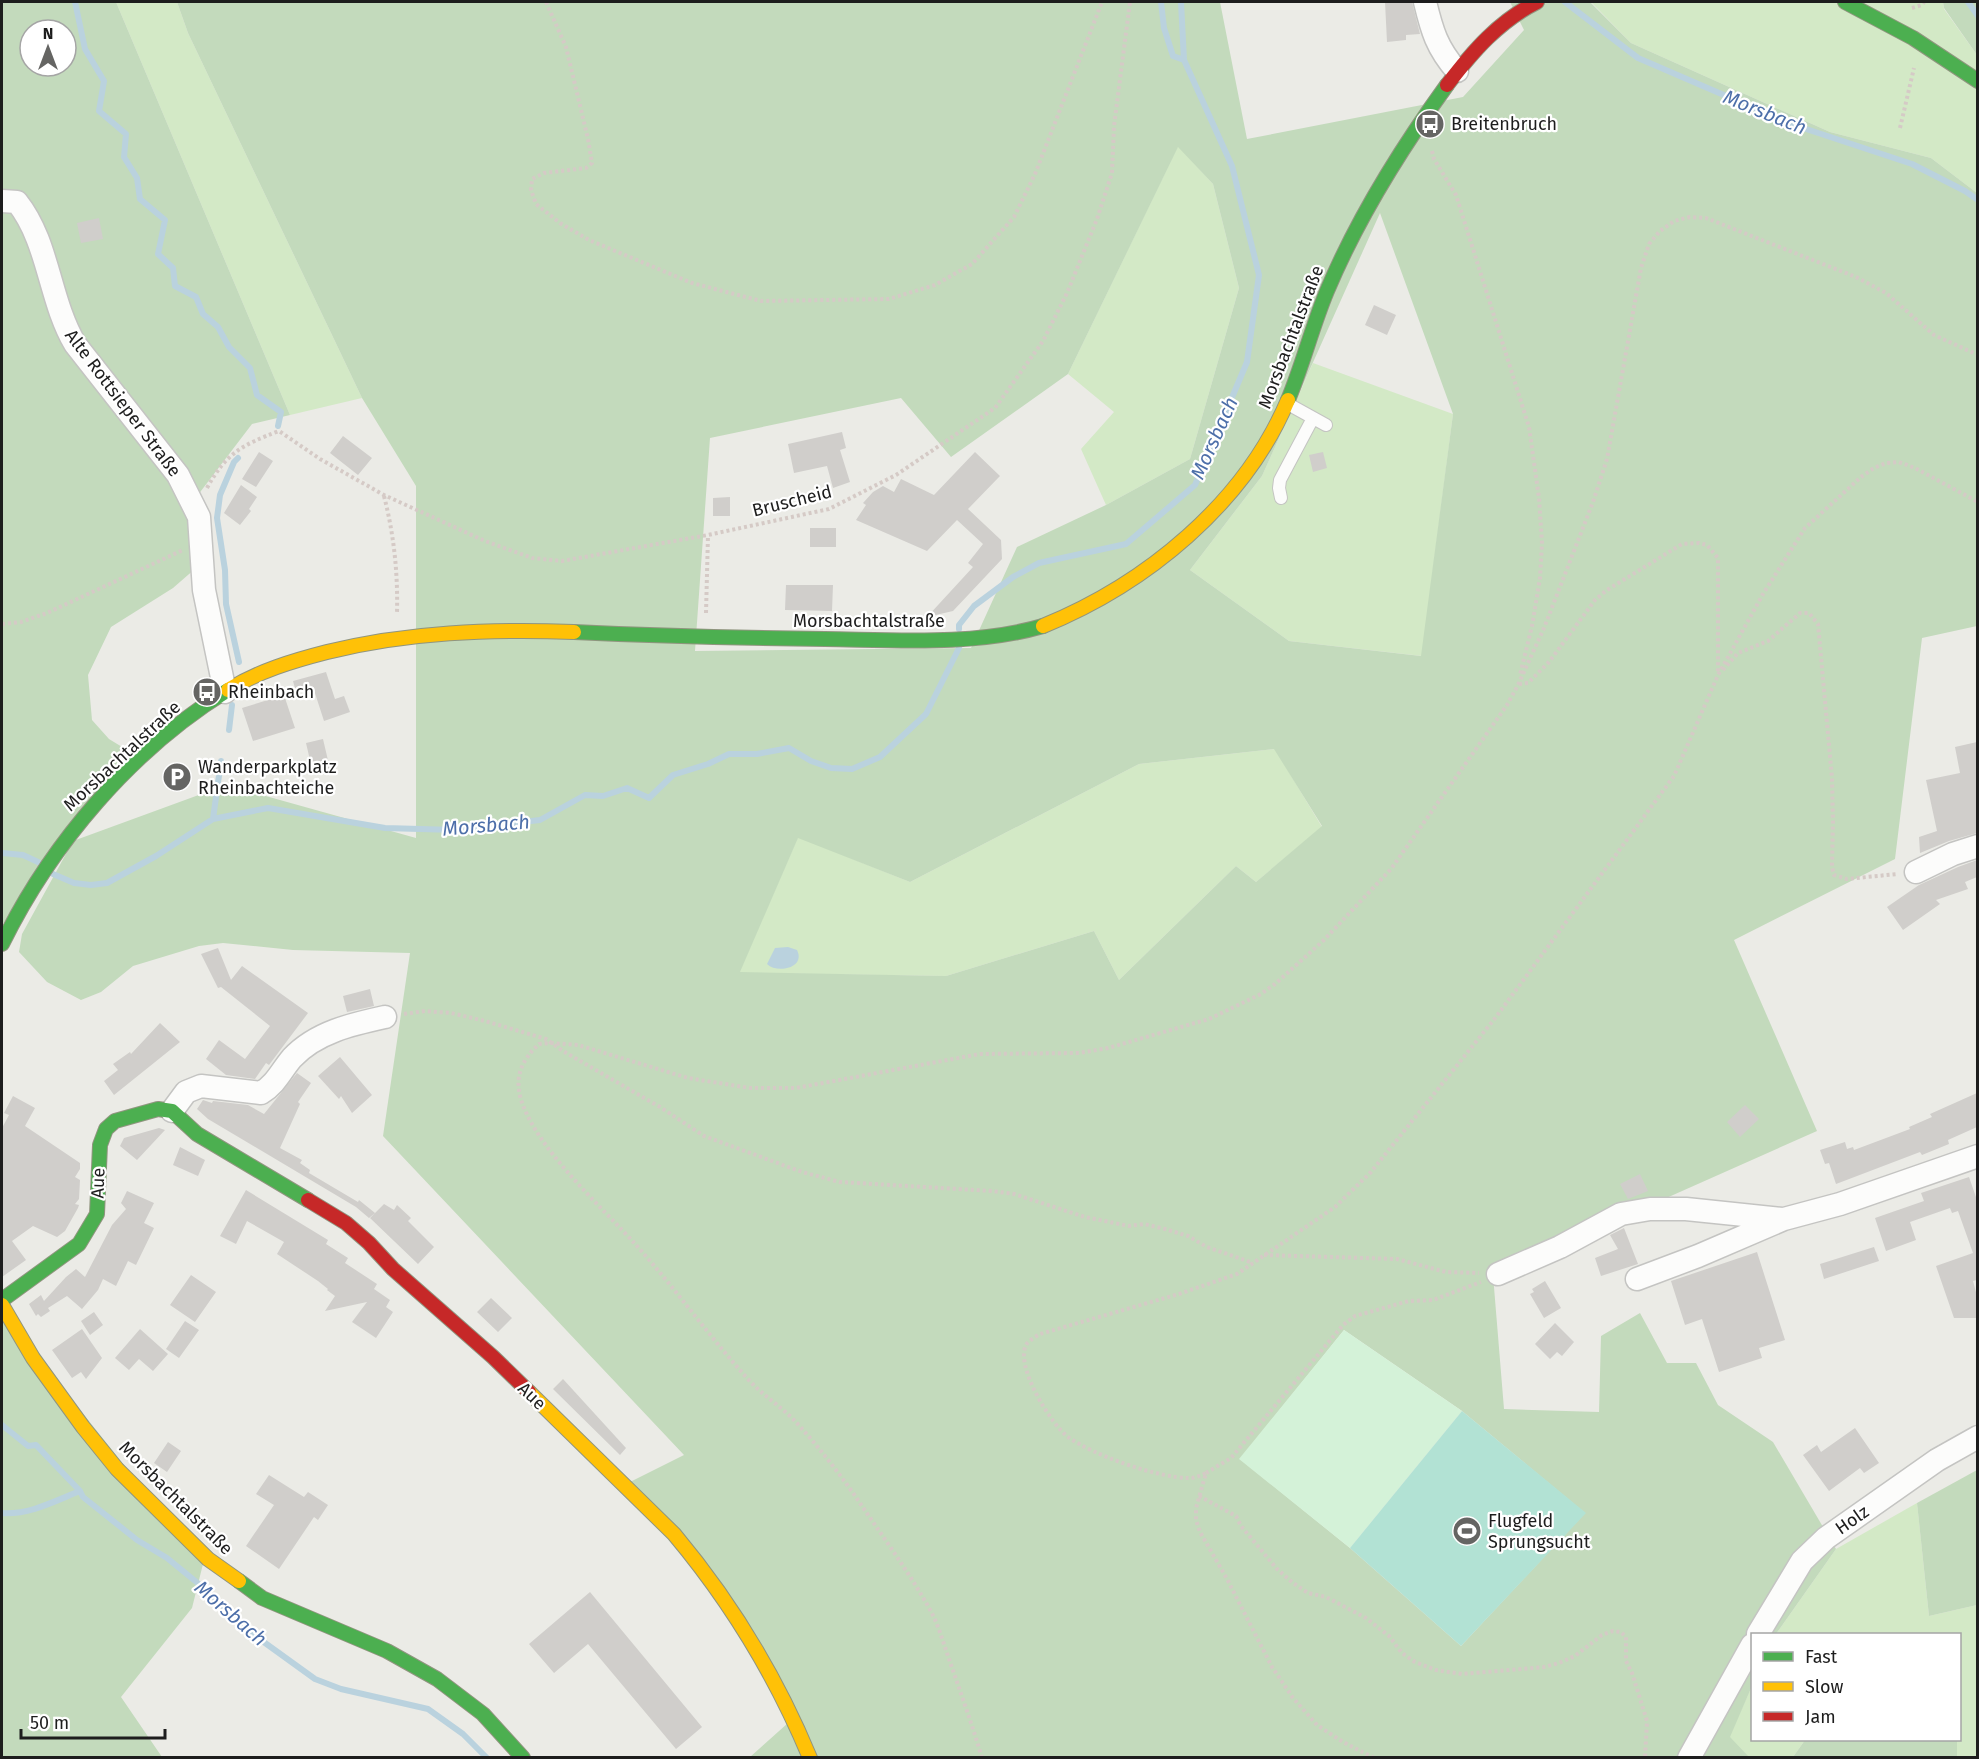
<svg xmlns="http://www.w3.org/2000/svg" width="1979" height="1759" viewBox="0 0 1979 1759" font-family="'Fira Sans',sans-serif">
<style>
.grass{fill:#d3e9c6}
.forest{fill:#c3dabc;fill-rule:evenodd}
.park{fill:#d4f2d8}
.pitch{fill:#b2e2d4}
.water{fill:#bad2de}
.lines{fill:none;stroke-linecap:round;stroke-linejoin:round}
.stream{stroke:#bad2de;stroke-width:6}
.building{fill:#d0cecb}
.lane-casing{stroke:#c4c4c2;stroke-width:14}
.street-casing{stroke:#c4c4c2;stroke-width:25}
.fast-casing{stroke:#90957f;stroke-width:16}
.slow-casing{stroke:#90957f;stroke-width:16}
.jam-casing{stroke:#90957f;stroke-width:16}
.path{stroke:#d5cac6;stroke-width:4;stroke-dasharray:3 3;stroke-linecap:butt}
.lane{stroke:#fcfcfb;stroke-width:12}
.street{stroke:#fcfcfb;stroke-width:22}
.fast{stroke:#4caf50;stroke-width:14}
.slow{stroke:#ffc107;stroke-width:14}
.jam{stroke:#c62828;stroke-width:14}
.labels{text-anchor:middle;stroke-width:4.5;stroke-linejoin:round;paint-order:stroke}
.poi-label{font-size:18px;fill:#1d1d1d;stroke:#fff;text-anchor:start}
.street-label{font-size:18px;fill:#1d1d1d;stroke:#fff}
.water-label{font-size:20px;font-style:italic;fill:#4d6fa9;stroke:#fff}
</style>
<rect width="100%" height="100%" fill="#ebebe6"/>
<!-- grass -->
<path class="grass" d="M116 2H177L188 33 362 398 290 415Z
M1591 2H1943L1944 9 1977 55V193L1931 158 1830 132 1631 43Z
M1178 146 1213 184 1239 288 1190 459 1106 505 1081 449 1114 412 1068 374Z
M1313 363 1453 414 1422 656 1289 641 1190 570 1262 476Z
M1275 749 1322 827 1256 882 1236 866 1119 980 1094 931 946 976 739 973 798 837 910 882 1139 764Z
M1917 1503 1929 1616 1977 1605V1757H1957V1740H1960V1634H1776L1836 1549Z
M1752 1686V1740H1805L1793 1757 1749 1758 1729 1737Z"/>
<!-- forest -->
<path class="forest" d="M2 2H116L290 415 252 424 188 508 196 568 173 588 111 627 88 675 92 720 109 739 132 753 2 925V177L3 176 2 170ZM30 30H66V66H30Z
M177 2H1220L1247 139 1463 97 1524 30 1510 2H1590L1631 43 1830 132 1931 158 1977 193V626L1922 638 1895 859 1734 940 1817 1131 1493 1275 1504 1409 1599 1412 1601 1336 1640 1313 1667 1363H1696L1718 1405 1773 1442 1836 1549 1776 1634H1752V1686L1730 1737 1749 1757H750L788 1723 748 1629 626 1484 684 1455 383 1136 410 953 293 950 223 943 199 946 133 966 101 992 81 1000 47 982 19 952 22 934 73 841 226 785 416 838V486L362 398 188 33ZM1178 147 1213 184 1239 288 1190 459 1106 505 1017 547 971 648 695 651 710 438 901 398 951 457 1068 374ZM1380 213 1453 414 1421 656 1289 641 1190 570 1262 476ZM1274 749 1322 826 1256 882 1236 866 1119 980 1094 931 946 976 740 972 798 838 910 882 1139 764ZM1344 1330 1462 1411 1585 1513 1461 1646 1350 1548 1240 1459Z
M1943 2H1977V55L1944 8Z
M2 1312 203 1564 192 1608 121 1697 162 1757H2Z
M1977 1470V1605L1929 1616 1917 1503Z
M1805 1740H1957V1757H1793Z"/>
<!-- park -->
<path class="park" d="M1344 1330 1462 1411 1350 1548 1239 1459Z"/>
<!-- pitch -->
<path class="pitch" d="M1462 1411 1586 1513 1461 1646 1350 1548Z"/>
<!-- water -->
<path class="water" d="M788 947 797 950C806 968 777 974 767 964L775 948Z"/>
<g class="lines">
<!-- stream -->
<path class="stream" d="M75 2 85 49 104 81 99 111 126 134 124 157 137 178 140 199 165 220 158 254 173 268 175 286 196 297 203 314 218 327 229 347 250 368 257 395 281 412 278 426
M1161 2 1164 28 1173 56 1184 60
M1565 2 1638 58 1791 124 1912 164 1965 191 1978 200
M1968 2 1978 16
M238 458 234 462 220 495 217 518 225 570 226 604 239 662
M959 629V625L974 606 1013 577 1039 563 1126 544 1195 485 1247 362 1259 275 1232 166 1184 60 1181 2
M229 730 232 705
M213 819 221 761
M2 853 23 855 38 862
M53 874 74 883 91 885 107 883 156 856 213 819 268 808 385 828 455 830 540 820 585 795 603 796 627 788 649 798 673 775 708 764 729 754H757L789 748 811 761 831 768 852 769 880 757 926 714 959 648
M2 1425 28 1446 36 1445 80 1491 83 1497 137 1540 167 1558 205 1589 247 1630 315 1679 341 1689 428 1709 463 1734 487 1758
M2 1513C29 1515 55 1501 80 1491"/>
</g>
<!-- building -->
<path class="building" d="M1385 2H1412L1420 34 1406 35V40L1387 42Z
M99 218 103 239 81 243 77 223Z
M1374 305 1396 315 1387 335 1365 325Z
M842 432 846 448 840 450 850 482 833 488 827 466 794 473 788 444Z
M343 436 372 458 358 475 330 453Z
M259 452 273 461 256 487 242 479Z
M975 452 1000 476 968 509 1001 540 1002 559 953 611 927 617 973 567 968 563 983 544 957 520 927 551 856 520 866 505 863 503 873 492 883 486 894 492 901 479 934 495Z
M1323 452 1327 468 1313 472 1309 455Z
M241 485 257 497 249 509 251 511 240 525 224 513Z
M730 497V516H713V498Z
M810 528H836V547H810Z
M786 585H833L832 611 785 610Z
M326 672 335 699 344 696 350 712 324 721 313 687 296 692 293 681Z
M284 695 295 728 253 741 242 708Z
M323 739 330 769 313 773 306 743Z
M1977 742V833L1949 841 1920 853 1919 837 1937 831 1926 780 1960 773 1955 747Z
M1977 860V877L1965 882 1968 889 1936 900 1940 904 1903 930 1887 907 1919 885 1958 867Z
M218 948 231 980 242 966 308 1013 269 1065 266 1063 255 1079 226 1075 206 1059 219 1040 245 1059 270 1026 221 987 218 988 201 954Z
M370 989 374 1006 347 1012 343 996Z
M160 1023 180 1042 114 1095 104 1081 118 1070 113 1064 130 1052 131 1054Z
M340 1057 372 1095 352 1113 341 1096 339 1099 318 1076Z
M297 1073 311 1083 298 1102 300 1104 280 1148 302 1160 300 1163 310 1170 309 1173 358 1202 359 1200 375 1213 369 1218 356 1207 208 1119 197 1109 203 1100 212 1103 213 1101 248 1105 264 1114Z
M1977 1093V1127L1948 1140 1949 1144 1922 1155 1920 1152 1836 1184 1829 1163 1825 1164 1820 1150 1845 1142 1847 1149 1853 1147 1854 1150 1910 1129 1909 1127 1932 1117 1930 1114Z
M13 1096 35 1108 25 1126 80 1163V1169L75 1177 80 1180 79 1199 75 1204 79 1205 78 1208 65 1231 57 1237 33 1226 12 1241 26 1260 2 1277V1128L9 1115 4 1113Z
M1745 1105 1759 1119 1740 1137 1727 1122Z
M159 1128 165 1130 137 1160 120 1146 124 1138Z
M180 1147 205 1160 198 1176 173 1165Z
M1640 1174 1648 1191 1628 1199 1620 1184Z
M1969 1177 1977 1200V1280L1973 1281 1977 1296V1318H1954L1936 1266 1973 1253 1958 1211 1952 1213 1950 1208 1910 1222 1916 1240 1886 1251 1875 1218 1924 1201 1921 1193Z
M246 1190 328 1240 326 1244 348 1258 345 1263 377 1284 374 1289 390 1300 386 1307 393 1312 376 1338 352 1322 367 1302 325 1311 335 1296 327 1290 328 1289 318 1281 277 1254 284 1242 247 1221 236 1244 220 1236Z
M127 1191 154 1203 144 1223 154 1228 136 1265 128 1261 116 1286 103 1279 98 1290 82 1309 67 1296 48 1308 50 1311 41 1317 38 1314 36 1316 29 1304 41 1295 44 1301 66 1277 76 1269 85 1277 112 1225 126 1209 121 1203Z
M384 1204 394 1210 397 1205 411 1218 408 1221 434 1247 418 1264 370 1218Z
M1624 1228 1638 1264 1601 1276 1595 1258 1618 1249 1610 1235Z
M1874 1247 1879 1261 1824 1279 1820 1264Z
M1757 1252 1785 1340 1759 1348 1762 1358 1719 1372 1702 1319 1685 1325 1671 1281Z
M191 1275 216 1292 195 1322 170 1305Z
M1545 1281 1561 1308 1544 1318 1530 1294 1534 1292 1532 1289Z
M491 1298 512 1318 498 1332 477 1312Z
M94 1312 103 1325 90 1335 81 1321Z
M185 1321 199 1330 179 1358 166 1349Z
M1555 1323 1574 1342 1562 1356 1557 1352 1550 1359 1535 1344Z
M82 1329 102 1358 86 1379 81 1372 72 1378 52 1350Z
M140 1329 168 1354 153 1371 139 1359 129 1370 115 1358Z
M563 1379 626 1448 620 1455 553 1389Z
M1855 1428 1879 1463 1864 1473 1860 1468 1829 1491 1803 1455 1817 1445 1821 1452Z
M168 1442 181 1451 167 1472 154 1463Z
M269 1475 304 1497 308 1492 328 1505 318 1520 314 1517 279 1569 246 1546 274 1505 256 1494Z
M590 1592 702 1727 676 1749 588 1644 554 1673 529 1644Z"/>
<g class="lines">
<!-- lane casing -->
<g class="lane-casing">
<path id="lane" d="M1288 404 1326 425
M1281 498 1279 488 1280 480 1313 418"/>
</g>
<!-- street casing -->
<g class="street-casing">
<path id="street" d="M1425 2C1432 31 1437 48 1457 71
M2 201 17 202C49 242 49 300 75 344L178 475 199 517 204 590 225 692
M1916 872 1953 854 1978 846
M172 1111 186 1092 201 1086 261 1093C276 1084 281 1071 292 1058 316 1032 353 1024 385 1017
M1498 1274 1560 1247 1621 1214 1650 1209H1686L1782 1219
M1637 1279 1698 1256 1784 1219 1840 1204 1978 1156
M1758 1634 1802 1561 1826 1538 1937 1460 1978 1437
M1689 1758 1752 1645"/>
</g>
<!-- fast casing -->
<g class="fast-casing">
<path id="fast" d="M1845 2 1913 38 1978 81
M1288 400C1303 364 1312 327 1327 291 1358 217 1400 150 1447 85
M574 632C658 636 741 638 825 639 895 640 975 646 1043 626
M2 944C51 844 132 749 228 690
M2 1300 79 1244 97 1214 100 1145 106 1129 115 1121 158 1109 172 1111 197 1134 308 1200
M239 1581 262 1598 387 1651 437 1679 483 1714 523 1758"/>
</g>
<!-- slow casing -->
<g class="slow-casing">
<path id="slow" d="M1043 626C1146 584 1244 504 1288 400
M228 690C259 671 292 661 327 652 408 632 490 629 574 632
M2 1305 33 1358 83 1427 117 1469 208 1559 239 1581
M529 1392 674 1534C731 1602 776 1676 810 1758"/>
</g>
<!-- jam casing -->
<g class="jam-casing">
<path id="jam" d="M1447 85C1473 51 1499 21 1537 2
M308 1200 346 1223 369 1243 393 1269 493 1357 529 1392"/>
</g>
<!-- path -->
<path class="path" d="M546 2 566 47 588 139 592 163 586 168 544 173 532 179 531 190 536 204 560 223 589 240 692 283 761 301 889 299 935 285 972 264 1014 217 1035 174 1102 2
M1912 8 1922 5 1924 2
M1900 128 1914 68
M1432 151 1434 159 1456 195 1529 427 1539 498 1542 543 1540 578 1532 626 1520 675
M207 488C226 453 242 445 279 431L320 459 384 495 485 541 532 558 562 561 708 535 829 509 896 475 995 408 1043 341 1067 293 1097 219 1112 173 1114 126 1130 2
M384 496C394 535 398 573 397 613
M706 613 708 535
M2 624 21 622 47 613 183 550
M1723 670 1738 653 1768 641 1800 613H1809L1818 624 1832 778 1833 821 1832 867 1834 875 1847 879 1897 874
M1519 684 1528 683 1549 662 1595 600 1607 590 1682 544 1699 543 1707 545 1718 558V674
M404 1014 425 1011 451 1013 485 1021 546 1039 563 1051 660 1107 704 1136 802 1172 840 1182 992 1191 1014 1194 1085 1217 1129 1226 1144 1224 1165 1229 1188 1236 1207 1247 1253 1263
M1264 1255 1397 1259 1446 1272 1479 1273
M1206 1473 1231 1458 1343 1325 1355 1316 1409 1301 1433 1300 1481 1282
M1199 1496 1236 1516 1241 1526 1277 1569 1293 1583 1308 1593 1326 1597 1366 1618 1389 1636 1402 1653 1415 1662 1436 1670 1462 1674 1544 1667 1559 1663 1575 1656 1602 1635 1613 1631 1621 1632 1626 1637V1661L1632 1673 1647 1721 1645 1758
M982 1758C972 1724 960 1691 949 1659 943 1642 938 1623 929 1608 910 1574 886 1541 864 1509 844 1479 819 1447 794 1420 779 1405 761 1394 747 1378 708 1335 675 1288 636 1245 602 1207 533 1146 520 1096 515 1074 523 1059 539 1044L551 1043 578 1045 688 1078 750 1088H796L980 1054 1079 1053 1108 1048 1209 1019 1261 994 1275 984 1324 940 1391 869 1507 705 1518 685 1544 628 1593 502 1607 459 1641 268 1649 244 1660 231 1674 221 1690 217 1706 218 1856 277 1886 293 1934 335 1978 355
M1374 1758 1343 1742 1317 1725 1293 1698 1272 1667 1227 1579 1200 1532 1196 1520V1508L1206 1473C1200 1476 1195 1478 1189 1478 1158 1478 1093 1455 1068 1437 1051 1424 1015 1367 1026 1345 1028 1341 1035 1337 1040 1334L1179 1294 1237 1274 1335 1207 1371 1172 1496 1017 1674 776 1718 675 1763 594 1805 528 1861 477 1874 468 1886 463 1899 462 1915 468 1978 502"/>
<!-- lane -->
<use href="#lane" class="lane"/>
<!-- street -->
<use href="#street" class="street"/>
<!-- fast -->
<use href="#fast" class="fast"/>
<!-- slow -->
<use href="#slow" class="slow"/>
<!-- jam -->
<use href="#jam" class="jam"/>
</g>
<!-- icons -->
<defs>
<g id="bus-disc" transform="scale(1.5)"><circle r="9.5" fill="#656563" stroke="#fff"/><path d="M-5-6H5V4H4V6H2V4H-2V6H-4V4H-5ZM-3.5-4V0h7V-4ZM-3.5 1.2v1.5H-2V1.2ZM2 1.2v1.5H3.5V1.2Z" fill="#fff"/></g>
<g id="parking-disc" transform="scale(1.5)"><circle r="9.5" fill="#656563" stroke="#fff"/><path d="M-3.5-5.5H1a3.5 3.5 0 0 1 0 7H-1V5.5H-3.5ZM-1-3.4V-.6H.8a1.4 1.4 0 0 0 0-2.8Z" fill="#fff"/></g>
<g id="stadium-disc" transform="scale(1.5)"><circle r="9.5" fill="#656563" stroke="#fff"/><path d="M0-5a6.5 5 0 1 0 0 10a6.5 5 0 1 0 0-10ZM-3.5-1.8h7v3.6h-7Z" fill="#fff"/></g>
</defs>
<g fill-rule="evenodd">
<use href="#bus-disc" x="1430" y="124"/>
<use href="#bus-disc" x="207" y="692"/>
<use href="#parking-disc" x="177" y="777"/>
<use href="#stadium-disc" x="1467" y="1531"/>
</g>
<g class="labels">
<!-- poi labels -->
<g class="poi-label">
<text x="1451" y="130">Breitenbruch</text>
<text x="228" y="698">Rheinbach</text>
<text x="198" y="773">Wanderparkplatz<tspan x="198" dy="21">Rheinbachteiche</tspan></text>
<text x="1488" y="1527">Flugfeld<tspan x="1488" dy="21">Sprungsucht</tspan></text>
</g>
<!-- street labels -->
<g class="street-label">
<text transform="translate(1291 337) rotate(-69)" y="6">Morsbachtalstraße</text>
<text transform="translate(123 403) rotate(53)" y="6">Alte Rottsieper Straße</text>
<text transform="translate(792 501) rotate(-14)" y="6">Bruscheid</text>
<text x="869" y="627">Morsbachtalstraße</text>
<text transform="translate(122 756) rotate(-43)" y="6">Morsbachtalstraße</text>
<text transform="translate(98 1183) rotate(-88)" y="6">Aue</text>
<text transform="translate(532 1396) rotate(44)" y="6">Aue</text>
<text transform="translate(176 1498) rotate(45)" y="6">Morsbachtalstraße</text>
<text transform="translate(1852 1520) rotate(-35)" y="6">Holz</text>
</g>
<!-- water labels -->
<g class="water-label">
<text transform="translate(1765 112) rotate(22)" y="7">Morsbach</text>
<text transform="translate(1214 438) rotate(-66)" y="7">Morsbach</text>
<text transform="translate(486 825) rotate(-5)" y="7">Morsbach</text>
<text transform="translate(231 1613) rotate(41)" y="7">Morsbach</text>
</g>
</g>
<!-- border -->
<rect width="1979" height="1759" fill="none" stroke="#1d1d1d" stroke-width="6"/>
<!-- legend -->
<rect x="1751" y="1633" width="210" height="108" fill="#ffffff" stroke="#a5a5a5" stroke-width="1.5"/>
<rect x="1763" y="1652" width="30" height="9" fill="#4caf50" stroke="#a5a5a5" stroke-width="1.5"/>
<text x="1805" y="1663" font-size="18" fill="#1d1d1d">Fast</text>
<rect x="1763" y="1682" width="30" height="9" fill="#ffc107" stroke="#a5a5a5" stroke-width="1.5"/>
<text x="1805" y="1693" font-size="18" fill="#1d1d1d">Slow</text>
<rect x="1763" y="1712" width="30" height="9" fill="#c62828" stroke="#a5a5a5" stroke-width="1.5"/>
<text x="1805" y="1723" font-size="18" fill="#1d1d1d">Jam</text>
<!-- north arrow -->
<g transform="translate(48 48)"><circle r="28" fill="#ffffff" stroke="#a5a5a5" stroke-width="1.5"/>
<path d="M0-4.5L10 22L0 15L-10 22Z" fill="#656563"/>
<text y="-9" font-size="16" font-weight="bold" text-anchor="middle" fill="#1d1d1d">N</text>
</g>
<!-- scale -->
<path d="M21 1729v9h144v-9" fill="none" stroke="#1d1d1d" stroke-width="3"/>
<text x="30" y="1729" font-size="18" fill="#1d1d1d" stroke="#ffffff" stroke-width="4.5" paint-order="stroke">50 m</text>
</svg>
